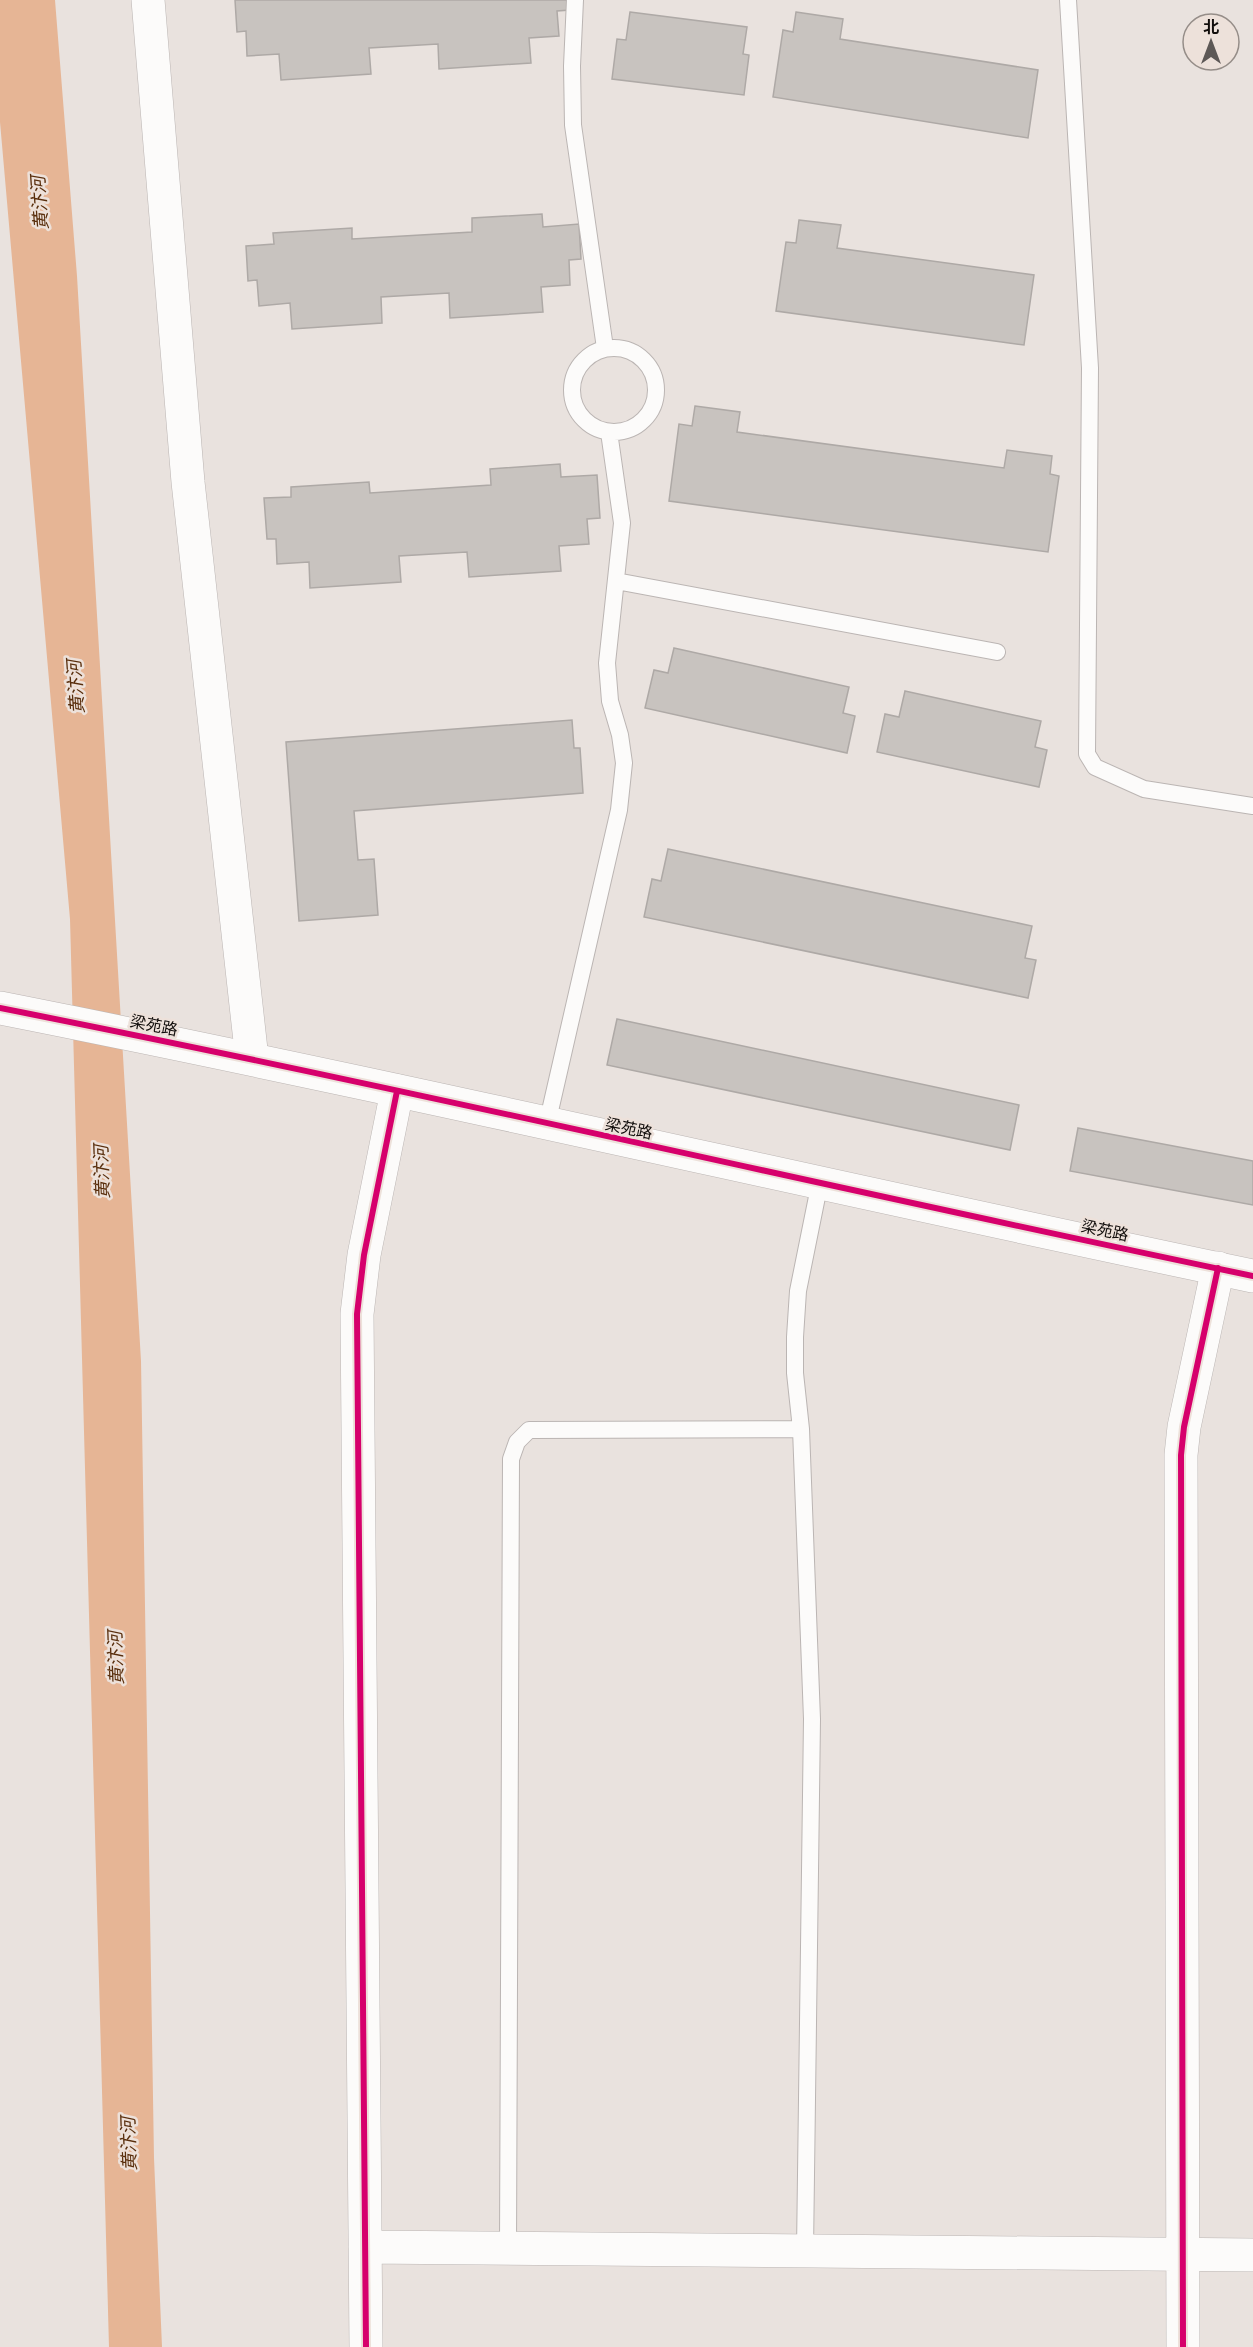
<svg xmlns="http://www.w3.org/2000/svg" width="1253" height="2347" viewBox="0 0 1253 2347" font-family="Rubik,'Noto Sans SC',sans-serif">
<style>
.water{fill:#e6b595}
.building{fill:#c8c3bf;stroke:#aea9a6;stroke-width:1.5}
.lines{fill:none;stroke-linecap:round;stroke-linejoin:round}
.lane-casing{stroke:#bbb5b3;stroke-width:18}
.street-casing{stroke:#bbb5b3;stroke-width:34}
.secondary-casing{stroke:#bbb5b3;stroke-width:34}
.lane{stroke:#fcfbfa;stroke-width:16}
.street{stroke:#fcfbfa;stroke-width:33}
.secondary{stroke:#fcfbfa;stroke-width:33}
.cycleway-casing{stroke:#ede1da;stroke-width:10}
.cycleway{stroke:#d6006c;stroke-width:6}
.labels{text-anchor:middle;stroke-width:5;stroke-linejoin:round;paint-order:stroke}
.street-label{font-size:16px;fill:#120e0c;stroke:#ede1da}
.water-label{font-size:18px;font-style:italic;fill:#592e0c;stroke:#ede1da}
</style>
<rect width="100%" height="100%" fill="#e9e2de"/>
<!-- water -->
<path class="water" d="M0 0H55L77 276 141 1361 154 2158 162 2347H109L70 919 0 122Z"/>
<!-- building -->
<path class="building" d="M235 0H569L570 10 557 11 559 36 529 38 531 63 439 69 438 44 369 48 371 74 281 80 279 54 247 56 246 31 237 32Z
M630 12 747 27 743 54 749 55 744 95 612 79 617 39 626 40Z
M796 12 843 19 840 39 1038 70 1028 138 773 97 783 30 793 32Z
M542 214 543 227 579 224 581 259 569 260 570 285 541 287 543 312 450 318 449 293 381 297 382 323 292 329 290 303 259 306 257 280 248 281 246 246 274 244 273 233 352 228V239L472 232V218Z
M799 220 841 225 837 248 1034 275 1024 345 776 311 786 242 796 243Z
M695 406 740 412 737 432 1004 468 1007 450 1052 456 1050 474 1059 476 1048 552 669 501 679 424 692 426Z
M560 464 561 477 597 475 600 518 587 519 589 544 559 546 561 571 469 577 467 552 399 556 401 582 310 588 309 562 277 564 276 539H267L264 498 291 497V487L369 482 370 493 491 485 490 469Z
M674 648 849 687 843 713 855 716 847 753 645 708 654 670 668 673Z
M905 691 1041 721 1035 747 1047 750 1039 787 877 752 885 714 899 717Z
M572 720 574 748H580L583 793 354 811 358 860 374 859 378 915 299 921 286 742Z
M668 849 1032 926 1025 958 1036 960 1028 998 644 917 652 879 661 881Z
M617 1019 1019 1105 1010 1150 607 1065Z
M1078 1128 1253 1161V1205L1070 1171Z"/>
<g class="lines">
<!-- lane casing -->
<g class="lane-casing">
<path id="lane" d="M575 0 572 66 573 125 605 348
M1068 0 1090 368 1087 754 1095 767 1144 789 1253 806
M572 390a42 42 0 1 1 84 0a42 42 0 1 1-84 0Z
M616 581 997 652
M547 1124 619 810 624 763 620 735 610 701 607 663 622 523 609 432
M508 2248 511 1459 517 1442 529 1430 801 1429
M805 2251 812 1719 801 1429 795 1373V1337L798 1291 820 1182"/>
</g>
<!-- street casing -->
<g class="street-casing">
<path id="street" d="M148 0 188 482 252 1059
M365 2247 1253 2255
M366 2347 357 1314 364 1255 397 1091
M1183 2347 1181 1455 1184 1427 1218 1268"/>
</g>
<!-- secondary casing -->
<g class="secondary-casing">
<path id="secondary" d="M0 1008C419 1091 835 1189 1253 1276"/>
</g>
<!-- lane -->
<use href="#lane" class="lane"/>
<!-- street -->
<use href="#street" class="street"/>
<!-- secondary -->
<use href="#secondary" class="secondary"/>
<!-- cycleway casing -->
<g class="cycleway-casing">
<path id="cycleway" d="M0 1008C419 1091 835 1189 1253 1276
M366 2347 357 1314 364 1255 397 1091
M1183 2347 1181 1455 1184 1427 1218 1268"/>
</g>
<!-- cycleway -->
<use href="#cycleway" class="cycleway"/>
</g>
<g class="labels">
<!-- street labels -->
<g class="street-label">
<text transform="translate(154 1025) rotate(11)" y="6">梁苑路</text>
<text transform="translate(629 1128) rotate(12)" y="6">梁苑路</text>
<text transform="translate(1105 1230) rotate(12)" y="6">梁苑路</text>
</g>
<!-- water labels -->
<g class="water-label">
<text transform="translate(40 203) rotate(-94)" y="6">黄汴河</text>
<text transform="translate(76 687) rotate(-94)" y="6">黄汴河</text>
<text transform="translate(102 1172) rotate(-92)" y="6">黄汴河</text>
<text transform="translate(116 1658) rotate(-92)" y="6">黄汴河</text>
<text transform="translate(129 2144) rotate(-92)" y="6">黄汴河</text>
</g>
</g>
<!-- north arrow -->
<g transform="translate(1211 42)"><circle r="28" fill="#ede1da" stroke="#958d88" stroke-width="1.5"/>
<path d="M0-4.5L10 22L0 15L-10 22Z" fill="#5d5856"/>
<text y="-9" font-size="16" font-weight="bold" text-anchor="middle" fill="#120e0c">北</text>
</g>
</svg>
